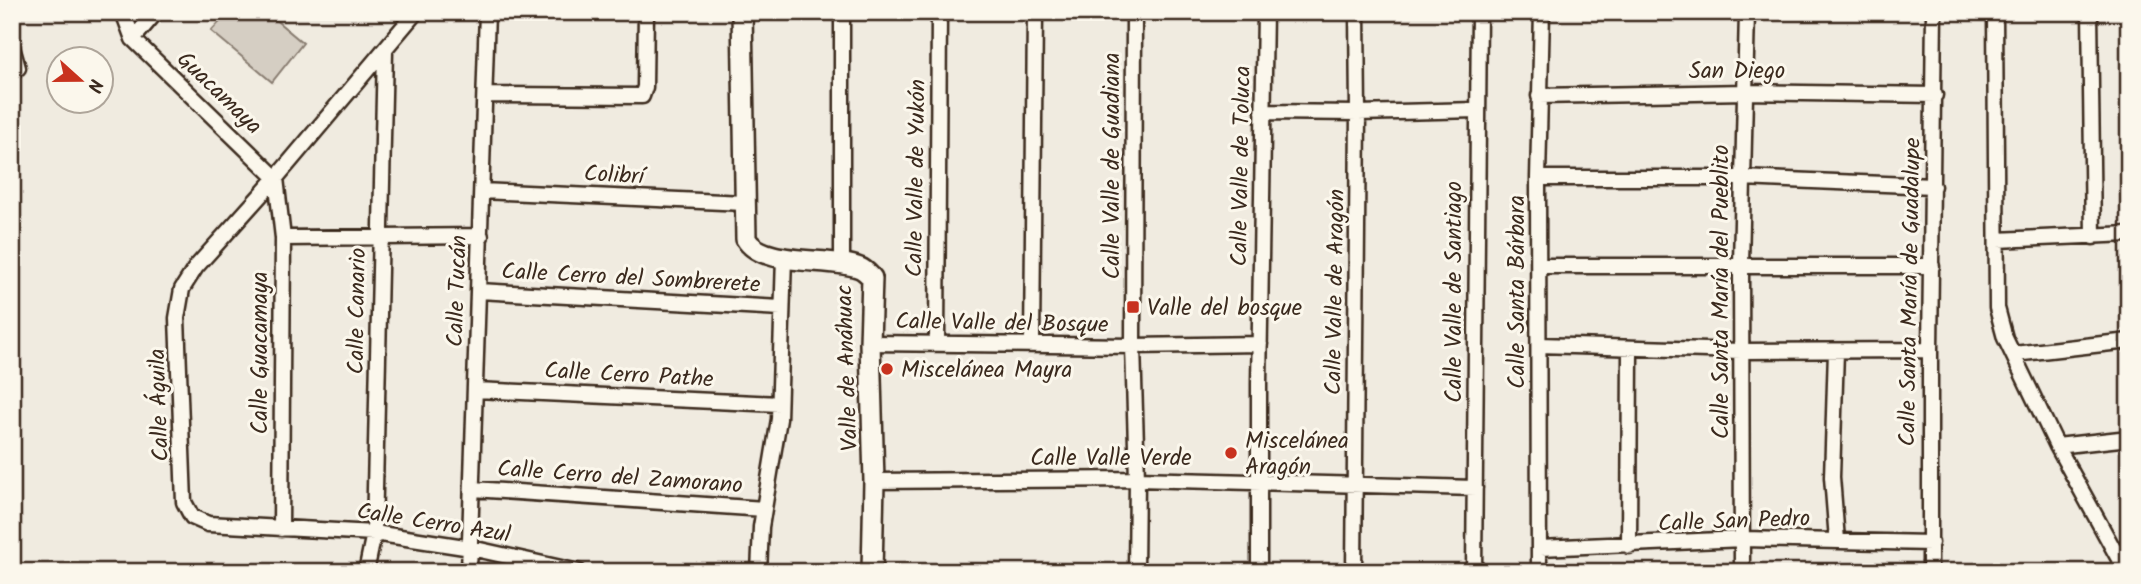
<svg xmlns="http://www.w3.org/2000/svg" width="2141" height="584" viewBox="0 0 2141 584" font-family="Kalam,sans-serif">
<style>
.green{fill:#d5cec3;stroke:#887c70;stroke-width:2}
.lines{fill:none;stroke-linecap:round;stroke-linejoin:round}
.street-casing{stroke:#3b2a1e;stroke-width:19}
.secondary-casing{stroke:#3b2a1e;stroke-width:24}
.street{stroke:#fbf7ec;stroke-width:14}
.secondary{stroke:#fbf7ec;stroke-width:19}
.poi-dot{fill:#c8321e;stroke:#fbf7ec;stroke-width:2.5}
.labels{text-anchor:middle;stroke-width:6;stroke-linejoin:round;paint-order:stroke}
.street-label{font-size:23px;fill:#3b2a1e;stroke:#fbf7ec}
.poi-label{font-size:23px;fill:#3b2a1e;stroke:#fbf7ec;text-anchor:start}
</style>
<rect width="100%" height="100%" fill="#f0ebe0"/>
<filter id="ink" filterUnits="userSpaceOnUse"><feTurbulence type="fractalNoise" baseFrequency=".0143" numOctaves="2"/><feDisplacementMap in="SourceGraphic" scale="14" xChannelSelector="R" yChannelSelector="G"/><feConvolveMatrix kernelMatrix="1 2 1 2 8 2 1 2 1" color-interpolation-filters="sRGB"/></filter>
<g filter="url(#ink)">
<!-- green -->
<path class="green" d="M229 12H266L303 43 272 82 211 31Z"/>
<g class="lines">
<!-- street casing -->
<g class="street-casing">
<path id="street" d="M123 12 133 39 276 178 283 238 281 529
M416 12 276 178 196 267 182 289 177 318 184 502 192 517 208 524 374 533 471 548 579 572
M842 12V263
M1134 12 1133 346 1137 479 1136 572
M1995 12 1997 308 2005 338 2057 446 2120 561 2119 572
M2090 12 2093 237
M133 39 156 12
M12 47 18 68
M485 95 642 96 645 87 646 12
M1539 96 1746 92 1935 95
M1263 112 1358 113 1477 110
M1538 178H1743L1933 186
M482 191 744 203
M283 238 481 236
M1997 240 2129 234
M1539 266H1932
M479 291 781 308
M870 343 1133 346 1260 344
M937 344 939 12
M1032 345 1035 12
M1539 345 1741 351 1930 350
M1836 351 1832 477 1837 540
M2014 354 2129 341
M476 390 779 404
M2057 446 2129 438
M874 481 1137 479 1475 488
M473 489 764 509
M1629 546 1630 349
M1540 548 1743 539 1931 543
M2120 561 2129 542
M366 572 374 533 385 51
M469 572 487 12
M759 572 761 527 779 419 784 257
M1259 572V384L1265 12
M1354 572 1358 113 1357 12
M1474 572 1479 12
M1539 572 1538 178 1542 12
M1742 572 1741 264 1747 12
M1930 572V350L1934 12"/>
</g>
<!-- secondary casing -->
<g class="secondary-casing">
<path id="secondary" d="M742 12 746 239C763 268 832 256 860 268 865 270 868 274 872 278L870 343 874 481 872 572"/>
</g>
<!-- street -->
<use href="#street" class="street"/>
<!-- secondary -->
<use href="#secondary" class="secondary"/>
</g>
</g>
<!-- markers -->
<g class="poi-dot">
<rect x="1126" y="300" width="14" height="14" rx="3.5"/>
<circle cx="887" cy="369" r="7"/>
<circle cx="1231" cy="453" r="7"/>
</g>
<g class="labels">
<!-- street labels -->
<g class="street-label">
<text x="1737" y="78">San Diego</text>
<text transform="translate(220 92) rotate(44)" y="8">Guacamaya</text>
<text transform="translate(1111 166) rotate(-90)" y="8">Calle Valle de Guadiana</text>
<text transform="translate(1240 166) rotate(-89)" y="8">Calle Valle de Toluca</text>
<text transform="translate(614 174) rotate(3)" y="8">Colibrí</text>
<text transform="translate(915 178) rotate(-89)" y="8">Calle Valle de Yukón</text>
<text transform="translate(631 277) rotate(3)" y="8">Calle Cerro del Sombrerete</text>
<text transform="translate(456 291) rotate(-88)" y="8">Calle Tucán</text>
<text transform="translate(1334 292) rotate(-89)" y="8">Calle Valle de Aragón</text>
<text transform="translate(1453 292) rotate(-90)" y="8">Calle Valle de Santiago</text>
<text transform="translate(1516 292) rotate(-90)" y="8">Calle Santa Bárbara</text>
<text transform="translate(1720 292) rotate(-90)" y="8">Calle Santa María del Pueblito</text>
<text transform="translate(1909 292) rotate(-89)" y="8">Calle Santa María de Guadalupe</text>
<text transform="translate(356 311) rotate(-89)" y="8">Calle Canario</text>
<text transform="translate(1002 322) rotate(1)" y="8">Calle Valle del Bosque</text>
<text transform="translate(259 353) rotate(-90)" y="8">Calle Guacamaya</text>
<text transform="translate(846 368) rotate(-92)" y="8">Valle de Anáhuac</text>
<text transform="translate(629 374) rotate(3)" y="8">Calle Cerro Pathe</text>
<text transform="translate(158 405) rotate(-92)" y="8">Calle Águila</text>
<text x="1111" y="465">Calle Valle Verde</text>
<text transform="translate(620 476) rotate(4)" y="8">Calle Cerro del Zamorano</text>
<text transform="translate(1734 520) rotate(-2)" y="8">Calle San Pedro</text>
<text transform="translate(434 522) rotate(9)" y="8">Calle Cerro Azul</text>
</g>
<!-- poi labels -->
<g class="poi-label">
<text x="1147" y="315">Valle del bosque</text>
<text x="901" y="377">Miscelánea Mayra</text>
<text x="1245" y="448">Miscelánea<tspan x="1245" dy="26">Aragón</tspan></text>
</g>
</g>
<!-- margin -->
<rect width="2141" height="584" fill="none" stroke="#fbf7ec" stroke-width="42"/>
<rect x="21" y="21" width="2099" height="542" fill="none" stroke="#3b2a1e" stroke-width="2.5" filter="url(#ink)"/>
<!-- north arrow -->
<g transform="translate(80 80) rotate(111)"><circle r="33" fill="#fbf7ec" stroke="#aea59a" stroke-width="2"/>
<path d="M0-5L12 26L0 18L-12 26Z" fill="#c8321e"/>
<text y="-10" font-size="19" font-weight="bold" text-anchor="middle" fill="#3b2a1e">N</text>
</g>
</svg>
